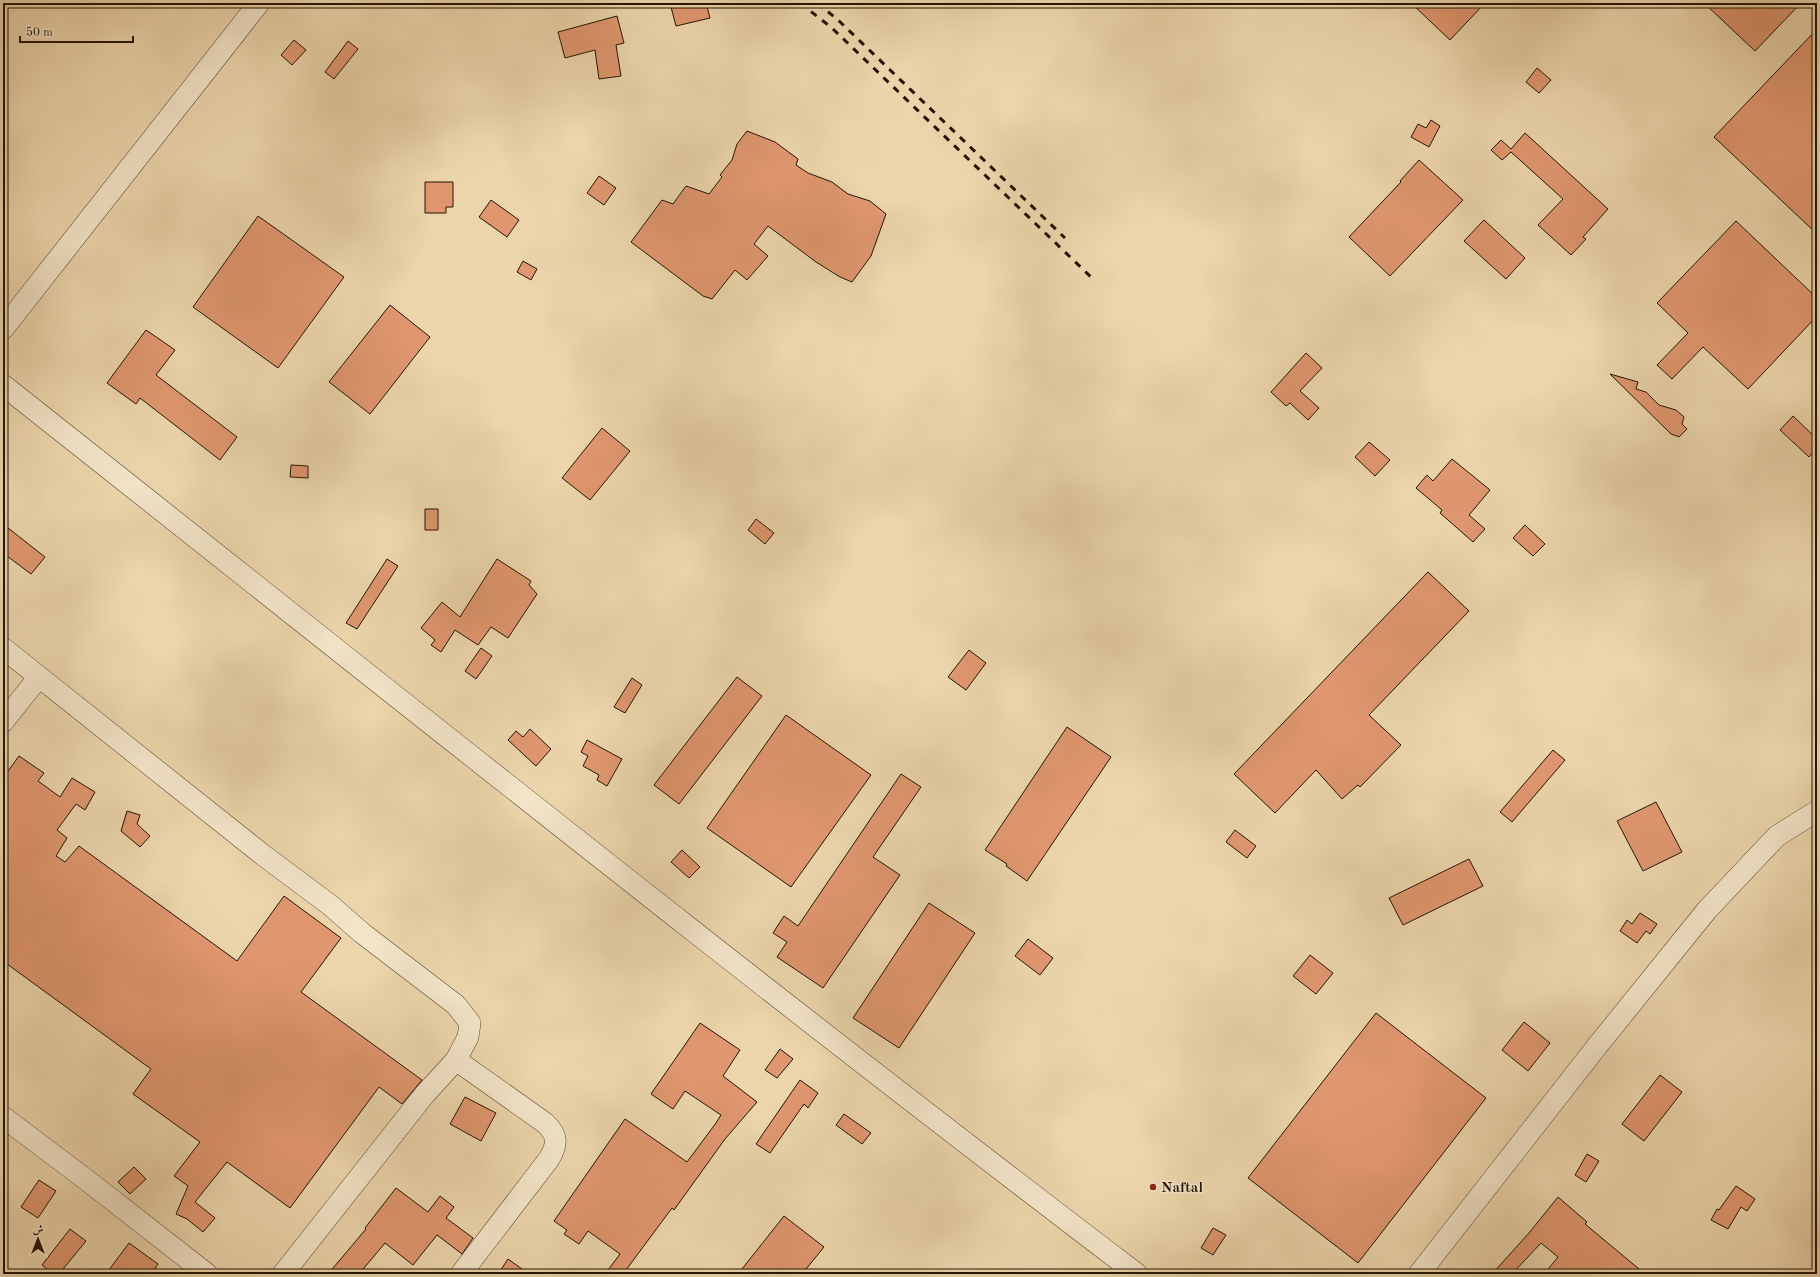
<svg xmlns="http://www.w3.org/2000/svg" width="1820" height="1277" viewBox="0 0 1820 1277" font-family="'Old Standard TT',Amiri,serif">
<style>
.building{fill:#e0976f;stroke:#221504}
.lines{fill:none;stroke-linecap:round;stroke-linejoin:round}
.minor-casing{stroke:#54452e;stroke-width:22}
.minor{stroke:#f3e4c8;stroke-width:21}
.rail{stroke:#221504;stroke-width:3;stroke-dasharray:7 7;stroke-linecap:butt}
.poi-dot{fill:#8f2418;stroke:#f3e4c8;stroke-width:1.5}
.labels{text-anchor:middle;stroke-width:3;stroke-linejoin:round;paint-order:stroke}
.poi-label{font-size:15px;font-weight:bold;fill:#221504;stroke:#f3e4c8;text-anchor:start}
</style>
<rect width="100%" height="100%" fill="#ecd5ab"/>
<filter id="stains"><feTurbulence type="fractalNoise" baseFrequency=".005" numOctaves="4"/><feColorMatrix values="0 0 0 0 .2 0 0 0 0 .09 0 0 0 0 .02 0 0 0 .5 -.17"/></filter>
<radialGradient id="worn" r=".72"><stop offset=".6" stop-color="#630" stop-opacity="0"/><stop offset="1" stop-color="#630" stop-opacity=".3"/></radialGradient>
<!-- building -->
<path class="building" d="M689 3H706L710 18 676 26 671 7Z
M1411 3H1485L1450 40Z
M1704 3H1801L1755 51Z
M617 16 624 43 616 45 621 76 599 79 595 50 565 58 558 32Z
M1817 29V234L1714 137Z
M294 40 306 50 292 65 281 55Z
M348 41 358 49 334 79 325 72Z
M1537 68 1551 80 1539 93 1526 82Z
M1431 120 1440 126 1429 147 1411 137 1418 124 1426 128Z
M747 131 775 142 798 159 796 165 808 173 832 182 848 194 870 201 886 214 871 256 852 282 840 277 816 262 768 226 754 244 768 256 747 280 735 270 712 299 703 296 631 242 662 200 673 204 686 186 709 194 722 177 720 175 732 160 737 144Z
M1525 133 1608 209 1583 237 1586 239 1571 255 1538 225 1563 199 1511 152 1502 160 1491 150 1501 140 1511 149Z
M1419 160 1463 200 1390 276 1349 237 1401 182 1400 181Z
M599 176 616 188 604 205 587 193Z
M425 182H453V207H446V213H425Z
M491 200 519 220 507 237 479 217Z
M258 216 344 277 278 368 193 307Z
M1484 220 1525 258 1506 279 1464 241Z
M1736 221 1817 298V316L1748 389 1703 347 1672 379 1657 365 1688 333 1657 303Z
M523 261 537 269 531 280 517 272Z
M390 305 430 337 370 414 329 382Z
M146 330 175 350 156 375 237 437 220 460 140 398 136 404 107 383Z
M1306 353 1322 368 1300 391 1319 408 1308 420 1290 403 1286 406 1271 392Z
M1610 374 1638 382 1636 389 1646 392 1659 405 1676 410 1684 417 1682 424 1687 429 1679 437 1671 434Z
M1793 416 1817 439V448L1809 457 1780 430Z
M602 428 630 451 590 500 562 478Z
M1369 442 1390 460 1375 476 1355 457Z
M1452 459 1490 490 1469 515 1485 529 1473 542 1440 513 1442 510 1416 488 1427 475 1433 481Z
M291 465 308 466V478L290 477Z
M425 509H438V530H425Z
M756 519 774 533 765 544 748 530Z
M3 524 45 557 31 574 3 553Z
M1525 525 1545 544 1533 556 1513 538Z
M387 559 398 566 357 629 346 623Z
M497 559 531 581 529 585 537 594 508 638 491 627 478 645 455 630 441 652 431 645 435 640 421 628 442 602 460 617Z
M1428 572 1469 611 1369 715 1401 745 1360 787 1358 785 1342 799 1316 770 1275 813 1234 774Z
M481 648 492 656 476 679 465 671Z
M969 650 986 663 966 690 948 677Z
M737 677 762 696 679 804 654 785Z
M632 678 642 685 625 713 614 707Z
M786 715 871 775 791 887 707 828Z
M1067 727 1111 757 1027 881 1006 866 1007 864 985 850Z
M530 729 551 749 536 766 508 740 516 731 523 737Z
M587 740 622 759 607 786 597 780 599 775 583 766 588 756 581 752Z
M1553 750 1565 760 1512 822 1500 812Z
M19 756 44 773 38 781 60 797 72 778 95 792 85 810 76 804 57 830 67 838 56 856 65 862 79 846 237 961 284 896 341 938 301 992 422 1080 402 1104 379 1087 290 1208 227 1162 195 1202 215 1218 203 1232 187 1219 176 1214 188 1186 174 1176 200 1142 133 1094 151 1069 3 961V778Z
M901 774 921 787 873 857 900 875 823 988 777 957 787 942 773 933 784 916 798 926Z
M1656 802 1682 852 1643 871 1617 821Z
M127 811 140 815 137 824 150 836 140 847 121 831Z
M1235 830 1256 846 1247 858 1226 842Z
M682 850 700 867 689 878 671 862Z
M1469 859 1483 886 1403 925 1389 898Z
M929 903 975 933 899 1048 853 1018Z
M1640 913 1657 924 1650 934 1646 931 1637 943 1620 931 1627 920 1632 924Z
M1028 939 1053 958 1040 975 1015 956Z
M1310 955 1333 973 1316 994 1293 976Z
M1376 1013 1486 1098 1358 1263 1248 1178Z
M1524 1022 1550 1043 1528 1071 1502 1050Z
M700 1023 740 1050 723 1076 757 1102 725 1139 674 1210 672 1208 623 1274H605L620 1254 588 1231 579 1244 564 1234 567 1230 554 1221 625 1119 687 1162 716 1123 721 1115 685 1091 673 1109 651 1094Z
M780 1049 793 1059 777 1078 765 1070Z
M1660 1075 1682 1092 1644 1141 1622 1124Z
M800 1080 818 1093 808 1108 804 1104 770 1153 756 1144Z
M465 1097 496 1113 481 1141 450 1124Z
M844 1114 871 1133 862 1144 836 1125Z
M1587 1154 1599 1161 1586 1182 1575 1175Z
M134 1167 146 1179 130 1194 118 1182Z
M39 1180 56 1191 38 1218 21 1207Z
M1736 1186 1755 1199 1747 1211 1741 1207 1728 1229 1711 1220 1717 1209 1719 1210Z
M396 1188 428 1212 440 1196 454 1207 446 1218 473 1238 462 1254 437 1235 413 1265 385 1243 359 1274H328L366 1229 365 1228Z
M1558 1197 1587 1222 1585 1224 1645 1274H1544L1558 1257 1541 1243 1512 1274H1492L1529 1233Z
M784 1216 824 1247 802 1274H738Z
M1213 1228 1226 1235 1213 1255 1201 1248Z
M70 1229 86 1241 59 1274H53L42 1265Z
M129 1243 158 1264 151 1274H106Z
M508 1259 529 1274H498Z"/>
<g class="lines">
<!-- minor casing -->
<g class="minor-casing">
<path id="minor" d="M3 329 259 3
M3 385C380 683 755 984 1137 1274
M3 648 263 855 330 905 362 933 456 1005 470 1023 468 1037 456 1060 425 1094 283 1274
M3 722 39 677
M456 1060 545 1123C558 1135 558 1144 549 1159L461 1274
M3 1117 88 1181 207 1274
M1419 1274 1598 1045 1707 910 1777 836 1817 811"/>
</g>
<!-- minor -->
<use href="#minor" class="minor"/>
<!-- rail -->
<path class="rail" d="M800 3 832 28 1092 278
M817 3 837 19 1065 238"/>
</g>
<!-- markers -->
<circle class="poi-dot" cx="1153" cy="1187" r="4"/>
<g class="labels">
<!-- poi labels -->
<g class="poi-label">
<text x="1161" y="1192">Naftal</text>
</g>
</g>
<!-- margin -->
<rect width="1820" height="1277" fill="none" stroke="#ecd5ab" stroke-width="16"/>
<rect x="4" y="4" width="1812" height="1269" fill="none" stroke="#221504" stroke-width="2"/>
<rect x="8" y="8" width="1804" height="1261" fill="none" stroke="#221504"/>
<!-- north arrow -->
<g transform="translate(38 1239)" stroke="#f3e4c8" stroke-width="3" paint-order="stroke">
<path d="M0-3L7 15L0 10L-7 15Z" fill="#221504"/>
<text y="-6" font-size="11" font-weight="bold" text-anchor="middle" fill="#221504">ش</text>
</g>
<!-- scale -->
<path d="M20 36v6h113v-6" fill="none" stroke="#221504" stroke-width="2"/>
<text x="26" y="36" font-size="12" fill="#221504" stroke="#f3e4c8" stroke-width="3" paint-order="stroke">50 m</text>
<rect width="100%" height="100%" filter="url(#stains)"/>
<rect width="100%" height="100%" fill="url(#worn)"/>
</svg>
